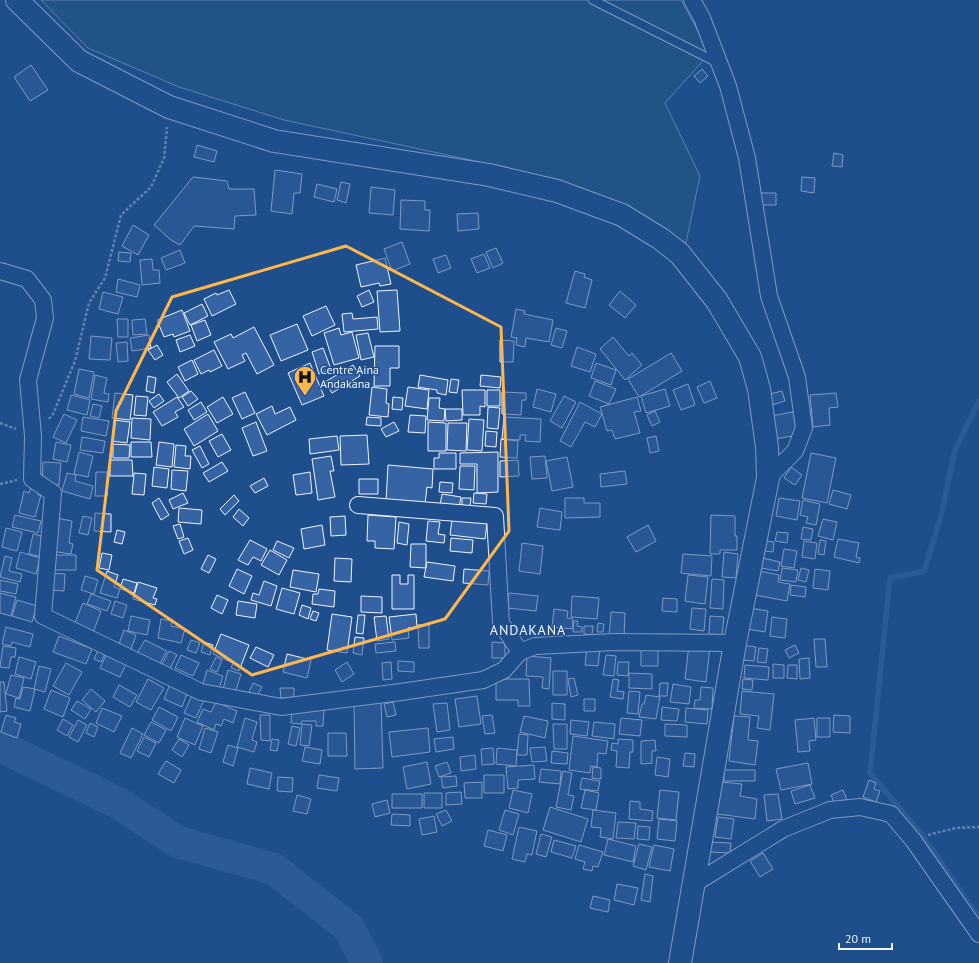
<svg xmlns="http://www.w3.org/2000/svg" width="979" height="963" viewBox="0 0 979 963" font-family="'PT Sans',sans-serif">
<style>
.green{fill:#245a82;stroke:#a8bbd7}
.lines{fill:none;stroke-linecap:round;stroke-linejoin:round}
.stream{stroke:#3b69a3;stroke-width:5.5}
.river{stroke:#3b69a3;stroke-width:32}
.building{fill:#3563a3;stroke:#f2f6ff}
.service-casing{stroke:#f2f6ff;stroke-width:10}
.minor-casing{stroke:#f2f6ff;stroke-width:18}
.primary-casing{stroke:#f2f6ff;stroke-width:24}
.path{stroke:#b3c4dc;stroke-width:2.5;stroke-dasharray:3 2;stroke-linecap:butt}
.service{stroke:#1f4e8c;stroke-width:8}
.minor{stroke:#1f4e8c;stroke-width:16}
.primary{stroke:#1f4e8c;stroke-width:22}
.marked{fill:none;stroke:#ffb74d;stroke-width:3;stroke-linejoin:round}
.labels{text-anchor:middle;stroke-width:3;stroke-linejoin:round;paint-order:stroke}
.poi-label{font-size:12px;fill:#f2f6ff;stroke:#1f4e8c;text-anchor:start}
.quarter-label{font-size:14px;letter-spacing:1px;fill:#f2f6ff;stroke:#1f4e8c}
</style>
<rect width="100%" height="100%" fill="#1f4e8c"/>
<!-- green -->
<path class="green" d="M41 0H681L710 53 665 103 700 176 686 243 625 210 494 165 284 120 179 87 88 48Z"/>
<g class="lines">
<!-- stream -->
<path class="stream" d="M979 401 955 450 941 516 924 571 890 578 870 773 923 836 979 918"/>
<!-- river -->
<path class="river" d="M0 746 118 803 178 842 274 869 349 928 367 963"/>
</g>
<!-- building -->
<path class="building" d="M31 65 48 90 30 101 14 77Z
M702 69 708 76 700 83 694 76Z
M197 145 217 151 214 162 194 157Z
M834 153 843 155 842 167 832 166Z
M275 170 302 174 300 193H294L292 214 271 211Z
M193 177 227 181 229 189H254L256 215 235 216 234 229 194 226 180 245 171 240 154 225Z
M802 177 815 178 814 193 801 191Z
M341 182 350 184 346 203 337 200Z
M317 184 337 189 334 202 314 197Z
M371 187 395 190 393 215 369 213Z
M759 193H776V205H760Z
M401 200 425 201V210H430L429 231 400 229Z
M478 213 479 229 458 231 457 214Z
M133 225 149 235 138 255 122 246Z
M402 242 410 264 392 271 384 249Z
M496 248 503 263 493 268 486 252Z
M180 250 185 263 166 270 161 258Z
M119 252 131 253 130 262 118 261Z
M484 254 490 268 477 273 471 259Z
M446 255 451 268 438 273 433 259Z
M385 258 391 284 380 286 379 283 361 287 356 265Z
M152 259 153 270H159L160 283 142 285 140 260Z
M575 271 585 274 584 277 592 280 585 308 566 303Z
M118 279 140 285 137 297 116 292Z
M229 290 236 304 212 316 204 299 216 293 217 295Z
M369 290 374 302 362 307 357 296Z
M397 290 400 331 380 332 377 291Z
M620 291 636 305 625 318 609 305Z
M103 292 123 297 118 314 99 309Z
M202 304 208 316 190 325 184 313Z
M326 306 335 325 312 336 303 316Z
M516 309 525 311 524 314 553 320 549 342 526 338 525 347 516 345 517 338 511 337Z
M182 310 190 331 174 337 173 334 164 337 157 320Z
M352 313 353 319 377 317 378 329 344 332 342 314Z
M117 319H128V337H118Z
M145 319 147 334 133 335 132 320Z
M205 320 211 335 197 341 191 325Z
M297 324 308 350 281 361 270 335Z
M254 327 274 365 257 374 246 353 242 355 245 361 228 369 214 342 231 334 233 338Z
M339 328 341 335 352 332 359 358 334 365 324 333Z
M556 328 567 331 562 348 551 345Z
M368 333 374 357 361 360 356 335Z
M149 335 151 348 132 351 130 338Z
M190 335 195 346 180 352 176 340Z
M91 336 112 338 110 360 89 359Z
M613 337 629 356 632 353 642 365 625 380 600 349Z
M500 340 514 341 513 362H500Z
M127 342 128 361 118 362 116 343Z
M157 345 163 355 155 360 148 350Z
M375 346H399V368H390V386H374Z
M577 347 596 354 590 372 571 366Z
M323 348 331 369 319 374 312 352Z
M214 350 222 366 210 372 209 370 201 374 194 360Z
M671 353 682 371 639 397 628 379Z
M192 360 198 374 185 381 178 367Z
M310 363 324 396 302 405 288 373Z
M596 363 616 370 611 385 591 378Z
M353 365 360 376 332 393 325 382Z
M79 369 94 372 89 398 74 394Z
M177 374 189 391 179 398 167 382Z
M95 375 107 378 104 393 109 394 108 402 91 399Z
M420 375 448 380 446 395 437 393V390L418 387Z
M481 375 501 377 500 388 480 386Z
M148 376 156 378 154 393 146 391Z
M451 379 459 380 457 393 449 392Z
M595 381 616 389 609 404 589 396Z
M710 381 717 398 704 403 697 387Z
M688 384 695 405 681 410 673 390Z
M372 387 387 389 386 403 389 404 388 417 369 415Z
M408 387 429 390 427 409 405 406Z
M537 389 556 394 551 412 533 407Z
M665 389 670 406 646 413 641 396Z
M462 390H485V407L480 406V415H463Z
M487 390H500V406H487Z
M191 391 198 399 188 406 182 397Z
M782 391 785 401 772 405 770 394Z
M245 392 255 413 242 419 232 398Z
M502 392 526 393V400H522L521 415 502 414Z
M115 393 133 395 130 420 112 418Z
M836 393 838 407 829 408 830 425 813 427 810 395Z
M159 394 164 401 154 408 149 401Z
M71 395 90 400 87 415 67 410Z
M136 396 148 397 146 416 134 415Z
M564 396 576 402 562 428 550 421Z
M177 397 184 407 175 412 178 417 162 426 153 412Z
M223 397 233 414 217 423 207 407Z
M393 397 403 398 402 410 392 409Z
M637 397 641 411 634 412 640 433 615 439 612 430 607 431 600 407Z
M429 398H440L439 408 445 409 444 421 427 420Z
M201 402 207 412 194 420 188 410Z
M580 402 602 414 595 427 585 422 571 447 560 441Z
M93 404 102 406 99 418 90 416Z
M272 406 275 414 290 407 296 420 267 435 256 414Z
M488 407 500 408 498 429 487 428Z
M445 409H462V420L446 421Z
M655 411 660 422 652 426 647 415Z
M793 412 798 435 775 439 771 416Z
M64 414 77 420 66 443 53 437Z
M208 414 218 431 194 446 184 429Z
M410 415 426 416 425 433 408 432Z
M83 417 109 421 106 436 81 431Z
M367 417 381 418V426L366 425Z
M504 417 541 419 540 442 525 441 526 435H520V440L502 439Z
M132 418 151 419 150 440 131 438Z
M469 419 484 420 482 451 467 450Z
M114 420 130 422 127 443 112 441Z
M256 422 267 451 253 456 242 428Z
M394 422 399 431 386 437 381 429Z
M428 422 446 423V451H428Z
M448 423H467L466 451 447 450Z
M486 431 497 432 496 447 485 446Z
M222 434 231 450 218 457 209 441Z
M367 435 369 464 341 465 340 436Z
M337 436 339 450 310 454 309 439Z
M656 436 659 451 650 453 647 438Z
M82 437 105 441 103 453 80 450Z
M501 439 518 441 517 458 500 457Z
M56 442 71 445 67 462 53 459Z
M131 442H151L152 457H131Z
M159 442 174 444 172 467 156 465Z
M113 444 130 445 129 458H113Z
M176 445 186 446 185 456H191L190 469 174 467Z
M200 446 209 464 202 468 192 450Z
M79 452 93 456 88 477 74 474Z
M498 452V492L477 493V464H460V453Z
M439 453H456V469H434V458H439Z
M811 453 836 458 827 503 802 498Z
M331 456 334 471H330L335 497 318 500 312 459Z
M545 456 547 478 532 479 530 457Z
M567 457 573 487 552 491 546 461Z
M110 460H132L133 476H110Z
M518 460 519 476 500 477V461Z
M43 462 61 463 59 485 42 484Z
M222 462 228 471 209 482 203 473Z
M388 465 433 469 432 488 427 487 425 504 386 501Z
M460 466H475L474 490 459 489Z
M154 467 169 469 167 488 152 486Z
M791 467 802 475 795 485 784 478Z
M172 470 188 471 186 491 171 489Z
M625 471 627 484 601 487 600 474Z
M96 472H107V496H95Z
M310 472 312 493 296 495 293 475Z
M67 473 76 475 75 481 93 486 90 499 62 491Z
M134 473 146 474 144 495 132 494Z
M264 478 268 486 255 493 250 486Z
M359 479H378V494H359Z
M440 482 453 483 452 493 439 492Z
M31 487 39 489 38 495H41L35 517 19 513 24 491 29 493Z
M833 490 851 495 847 509 829 504Z
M183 493 188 503 173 509 169 500Z
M474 493 487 494 486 504 473 503Z
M442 494 461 497 459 508 440 505Z
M234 495 239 501 225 515 220 509Z
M159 498 169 515 161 520 152 503Z
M462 498H471L470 507 462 506Z
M565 498H584V503H600V517L565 518Z
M779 498 800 501 797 520 776 516Z
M803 500 820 504 816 525 806 523 808 517 800 515Z
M179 508 202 510 201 524 178 522Z
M540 508 562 512 560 530 537 527Z
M239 509 249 518 243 526 233 517Z
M95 513 111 514V532L94 531Z
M15 515 41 521 38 533 12 527Z
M368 515 396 517 394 549 375 548V541H367Z
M711 515 735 516V536H737V550H720V554H710Z
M83 516 92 518 88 535 79 533Z
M345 516 346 535 331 536 330 517Z
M56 518 72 521 69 543 73 544 71 554 51 551Z
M452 519 487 523 485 539 450 535Z
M823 519 837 522 833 540 818 536Z
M428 521 440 522 438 534 445 535 444 543 426 541Z
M399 522 409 524 407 545 397 543Z
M180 524 184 537 178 539 173 526Z
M322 525 325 545 304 549 301 529Z
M648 525 656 541 636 552 627 537Z
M803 527 813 529 811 540 801 539Z
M6 528 22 532 17 551 2 547Z
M117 530 125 532 122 544 114 542Z
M777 532 788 533 787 543 775 541Z
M33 534 47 537 43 557 29 554Z
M188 538 193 550 184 554 179 541Z
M451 538 473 540 472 553 450 551Z
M838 539 859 543 856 557 860 558 859 563 834 557Z
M250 540 267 549 261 561 253 557 248 565 238 560Z
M820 540 826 541 824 555 818 554Z
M277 541 294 548 289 558 273 550Z
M766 541 774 542 773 552 765 551Z
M804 541 817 543 815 559 802 557Z
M522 543 543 546 540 574 519 571Z
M411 544H426V568L410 567Z
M784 549 797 551 794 568 781 566Z
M270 550 287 560 279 575 261 565Z
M20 552 40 558 36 574 16 568Z
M724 552 738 554 736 578 722 577Z
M102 553 112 555 109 570 99 568Z
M683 554 712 556 711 576 681 573Z
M53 555H76V570H52Z
M208 555 216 559 209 573 201 569Z
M5 556 12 558 9 571 22 574 20 582 0 577Z
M335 558 352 559 351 582 334 581Z
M763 558 780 562 778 571 761 568Z
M427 562 455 566 453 581 424 577Z
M782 568 798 570 796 582 780 580Z
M801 568 809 570 806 582 798 580Z
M237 569 252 576 244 594 229 586Z
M464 569 489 571 488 585 463 583Z
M815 569 830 571 828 590 813 588Z
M293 570 319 574 316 592 290 587Z
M107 571 118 575 114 587 120 589 117 598 100 593Z
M759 571 779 575 778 582 790 584 787 601 755 595Z
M51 573 65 574 64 591 50 590Z
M392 575H400V584H408V575H414V609H392Z
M688 575 708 577 705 604 685 601Z
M85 576 98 580 94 594 81 590Z
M123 579 137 583 134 593 120 589Z
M712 579 724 580 723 609 710 608Z
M0 580 18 584 16 594 0 591Z
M264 581 277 586 271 606 251 600 253 593 259 595Z
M138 582 157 588 153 598 157 599 155 605 133 599Z
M791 585 806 587 805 597 790 595Z
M282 588 300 593 294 614 276 609Z
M319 589 335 591 334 607 312 604 313 594H318Z
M0 593 16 597 11 616 0 613Z
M509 593 538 596 536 611 507 608Z
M91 594 111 601 107 611 87 604Z
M217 595 228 600 222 614 211 608Z
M361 596 382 597V613L361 612Z
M572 596 599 598 597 619 571 617Z
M663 598 677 599V612L662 611Z
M17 600 37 606 32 622 12 616Z
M115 601 127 605 123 618 111 614Z
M238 601 257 604 255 618 236 615Z
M83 603 101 611 93 633 74 625Z
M302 605 311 608 308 619 299 615Z
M692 608 706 609 704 631 690 629Z
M750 608 768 611 765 632 747 629Z
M554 609 568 611 567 618 573 619 572 629 552 627Z
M313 611 319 613 316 621 310 619Z
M611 612 625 613 624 638 609 637Z
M332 614 352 617 347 653 327 650Z
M416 614 417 627 408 628 409 638 392 640 389 617Z
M358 615H365L363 634 356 633Z
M131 616 150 620 147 635 128 631Z
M386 616 389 639 377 641 374 617Z
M710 616 724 617 722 635 709 634Z
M772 617 787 619 785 638 770 636Z
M161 619 172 621 171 626 185 629 181 643 158 638Z
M574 621H578L577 626 582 627V632H573Z
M598 623 604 624 603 632H597Z
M418 625H429V648H419Z
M584 626H593L592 635 584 634Z
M6 627 33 634 30 647 12 642 11 646 2 644Z
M124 630 136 635 131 649 119 644Z
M221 634 249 645 239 671 231 668 233 663 213 654Z
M59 636 92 649 86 664 53 652Z
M355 637 364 638 362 655 353 653Z
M814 639H825L827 667H816Z
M145 640 167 651 158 667 136 655Z
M191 640 200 643 196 653 187 650Z
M204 642 213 645 210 655 201 652Z
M395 642 396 651 376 653 375 644Z
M492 642 505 643V658H492Z
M689 644 710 647 706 682 685 679Z
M742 645 756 647 754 661 740 660Z
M795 645 799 653 789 658 785 650Z
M3 646 16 648 15 657H11L9 668 0 667Z
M256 647 274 655 268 667 250 658Z
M587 647 600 649 598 666 585 665Z
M99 648 106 652 101 662 94 659Z
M641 648H658V666H641Z
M759 648 768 649 766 663 757 662Z
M169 651 177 655 168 672 160 668Z
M107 653 127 662 120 677 100 668Z
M287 654 311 660 307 678 283 672Z
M181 655 199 663 193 676 175 668Z
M606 655 616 656 614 676 603 675Z
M527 656 551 658 549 689 542 688 543 677 526 676Z
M19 657 36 662 31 679 15 674Z
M216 657 222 660 217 672 210 669Z
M809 658 810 678 800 679 799 659Z
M398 661 414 662V672L398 671Z
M347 662 354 674 342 682 335 670Z
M391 662 392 679 383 680 382 663Z
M618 662H629L628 676 617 675Z
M66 663 82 672 69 695 53 686Z
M773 664 784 665V678H773Z
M745 665 769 667 768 680 744 678Z
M788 665H797V679L787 678Z
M39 666 51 669 45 692 34 689Z
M207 670 223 676 218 692 202 687Z
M228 670 241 674 234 697 222 693Z
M553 671H567V695H553Z
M629 673 652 674V689L629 688Z
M11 675 24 678 19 698 6 694Z
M574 678 578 695 571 697 568 679Z
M148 679 164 688 151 710 136 702Z
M496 679H529L530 706H518V700H496Z
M613 679 619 680 617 691 624 692 623 699 610 697Z
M743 679 753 680 752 690 742 689Z
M0 682H4L7 711 0 712Z
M253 683 262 687 257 696 249 692Z
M660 683H668L667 696H659Z
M170 684 188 691 182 707 164 699Z
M673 684 691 687 689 704 670 702Z
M119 685 137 695 130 707 113 697Z
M23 687 35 689 30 711 14 707 16 698 20 699Z
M701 687 713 688 712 709 694 708 695 700H700Z
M280 688H294V697L281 698Z
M91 689 105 701 96 712 82 700Z
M51 690 70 698 63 717 44 709Z
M629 691 640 692 638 714 627 713Z
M742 691 774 694 770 730 757 728 759 716 740 714Z
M192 695 204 700 196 718 184 713Z
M646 695 660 697 656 719 639 717 642 704H644Z
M477 696 481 724 459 727 455 699Z
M584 699H595V711H584Z
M77 701 91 709 85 719 71 710Z
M354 701H381L383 768 355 769Z
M216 702 237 711 233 723 224 719 221 726 216 724 214 730 197 722 203 709 211 712Z
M393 702 396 715 387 717 384 704Z
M447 703 450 730 437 732 433 704Z
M552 703 565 704V720L552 719Z
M159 707 178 717 171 731 152 720Z
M292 707 324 709 323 726H316V721H302L301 724 291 723Z
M662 707 679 709 677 721 661 720Z
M102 708 122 716 114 732 96 723Z
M686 708 708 710 707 724 685 722Z
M6 715 16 718 14 722 21 724 17 738 1 732Z
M260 715H270V741L261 740Z
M492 715 495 733 485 734 482 716Z
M834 715 850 716V733L833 732Z
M524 716 548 721 545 738 520 732Z
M734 716 750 717 748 740 758 741 755 765 729 761Z
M185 718 203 726 195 745 177 737Z
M245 718 257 722 252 740 257 742 254 752 237 747Z
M621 718 642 720 640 736 619 734Z
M814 718 816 740 809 741 810 751 798 752 795 720Z
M817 718H830V737H817Z
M63 719 73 725 67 736 57 730Z
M78 720 87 725 78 742 69 737Z
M571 720 589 722 587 736 570 734Z
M151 722 166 730 159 743 144 735Z
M594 722 615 724 614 739 592 736Z
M90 723 98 727 94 737 86 733Z
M302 724 312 725 309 746 300 745Z
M553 724H567V749H554Z
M665 724 687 725V737L665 736Z
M292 726 300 728 296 746 288 744Z
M132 728 143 734 131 758 120 753Z
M205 728 218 732 211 753 199 749Z
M428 728 430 752 392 757 389 732Z
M328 733H346L347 756H328Z
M519 734 528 735 527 755H517Z
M573 736 608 741 606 754 598 753 597 767 591 766 590 773 569 770Z
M144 737 156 743 149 757 137 751Z
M453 737 454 749 436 752 434 739Z
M179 739 189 745 182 757 172 750Z
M272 739 279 740 277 751 270 750Z
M618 739 633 740V752H630L629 768 616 767 617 751 611 750 612 743 618 744Z
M655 740 656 751H652V763L641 764V741Z
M228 745 238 748 233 766 223 762Z
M305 747 322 750 320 764 302 761Z
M545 747 547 761 532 762 530 748Z
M493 748 494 764 482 765 481 749Z
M497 748 517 750 516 766 496 764Z
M552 751 568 753 567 764 551 763Z
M685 753 695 754 694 767 683 766Z
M475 755 476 769 461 771 460 757Z
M657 757 670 759 668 777 655 775Z
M166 761 181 770 174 783 158 774Z
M427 762 431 784 407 789 403 767Z
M447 762 451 773 439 777 435 766Z
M808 763 812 784 781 790 776 769Z
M534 765 535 779 518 780V788L508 789 506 767Z
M593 767 601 768V779L592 778Z
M250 768 272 773 269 789 247 784Z
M541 769 561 771 560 784 539 782Z
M724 770H755V781H724Z
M563 771 572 773 568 795 574 796 571 810 556 807Z
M319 775 339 778 337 791 317 788Z
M484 775H504V793H484Z
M456 776 457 786 443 788 441 777Z
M278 777 293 778 292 792 277 791Z
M582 778 600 781 598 791 580 789Z
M869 780 876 783 874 789 880 791 876 802 863 797Z
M482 782V798H465L464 783Z
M721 782 742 784 740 796 757 799 755 819 717 814Z
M810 785 815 798 795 804 791 791Z
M513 790 532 794 528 813 509 808Z
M585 790 599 793 596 810 581 808Z
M660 790 679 792 676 820 657 818Z
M843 790 847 800 835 805 831 795Z
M461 792 462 804 446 805V793Z
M424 793H442V808H424Z
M392 794H422V808H392Z
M778 794 782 819 767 821 764 795Z
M297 795 311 799 307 814 293 811Z
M387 800 390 813 375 817 372 804Z
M630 801 640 802V809L653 811 652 821 629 819Z
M550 807 588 819 581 842 543 830Z
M446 810 452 821 442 826 436 814Z
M505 810 519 814 513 835 499 830Z
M593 810 616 813 613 839 600 837 601 828 591 827Z
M392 814 410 815V826L391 825Z
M434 816 437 832 422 835 419 819Z
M718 817 734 819 731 839 715 837Z
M659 819 677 821 675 841 657 839Z
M618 822 636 823 634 839 616 838Z
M638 826 650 827 649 840 637 839Z
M519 827 537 831 532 855 527 854 525 862 512 859Z
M488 830 507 835 503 851 484 846Z
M541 834 552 837 546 857 536 854Z
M608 839 636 846 633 862 604 855Z
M554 840 576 846 572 858 551 852Z
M710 842 731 843 730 853 709 852Z
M639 844 652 847 646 870 633 866Z
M579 845 603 852 598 867 593 866 592 871 583 869 585 862 575 859Z
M654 845 674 849 670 871 649 867Z
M763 853 773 869 760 877 750 861Z
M645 874 653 876 650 902 641 900Z
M617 884 638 888 634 905 614 900Z
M593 896 610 900 608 912 590 908Z"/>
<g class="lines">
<!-- service casing -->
<g class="service-casing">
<path id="service" d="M593 0 718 63"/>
</g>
<!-- minor casing -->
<g class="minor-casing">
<path id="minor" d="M692 0 702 18 728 86 747 158 769 296 797 377 804 428 795 451 768 478
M0 271 27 279 43 300 45 318 28 380 33 436 32 479 53 493 43 616 201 692 281 707 401 692 483 680 504 670 520 652 535 646 614 642 735 643
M358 505 495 516 501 623 520 652
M694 884 783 829 830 810 860 807 891 814 913 840 979 934"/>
</g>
<!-- primary casing -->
<g class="primary-casing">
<path id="primary" d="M17 0 79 61 169 107 274 141 489 175 557 191 622 215 661 239 680 254 717 301 750 357 759 389 767 447 768 478 735 643 680 963"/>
</g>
<!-- path -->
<path class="path" d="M49 419 53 414 75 361 89 303 105 278 121 215 151 187 164 158 167 127
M0 423 16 429
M0 484 17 480
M928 835 956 828 979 827"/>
<!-- service -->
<use href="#service" class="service"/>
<!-- minor -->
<use href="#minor" class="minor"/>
<!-- primary -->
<use href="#primary" class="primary"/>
</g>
<!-- marked area -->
<path d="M0 0H979V963H0ZM346 246 501 327 509 531 445 619 252 675 97 570 116 411 172 297Z" fill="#1f4e8c" fill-opacity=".55" fill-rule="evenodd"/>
<path class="marked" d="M346 246 501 327 509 531 445 619 252 675 97 570 116 411 172 297Z"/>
<!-- icons -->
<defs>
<g id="hospital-pin" transform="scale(1.15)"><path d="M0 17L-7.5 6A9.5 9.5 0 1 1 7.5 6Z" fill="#ffb74d" stroke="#1f4e8c"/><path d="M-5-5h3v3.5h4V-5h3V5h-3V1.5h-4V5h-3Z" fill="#111"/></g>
</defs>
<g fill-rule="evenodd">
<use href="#hospital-pin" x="305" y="377"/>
</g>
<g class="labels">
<!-- poi labels -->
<g class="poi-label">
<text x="320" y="374">Centre Aina<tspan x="320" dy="14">Andakana</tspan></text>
</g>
<!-- quarter labels -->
<g class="quarter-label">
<text x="528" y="635">ANDAKANA</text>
</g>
</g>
<!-- scale -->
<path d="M839 943v6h53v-6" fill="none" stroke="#f2f6ff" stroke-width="2"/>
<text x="845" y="943" font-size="12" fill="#f2f6ff" stroke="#1f4e8c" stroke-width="3" paint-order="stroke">20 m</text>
</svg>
